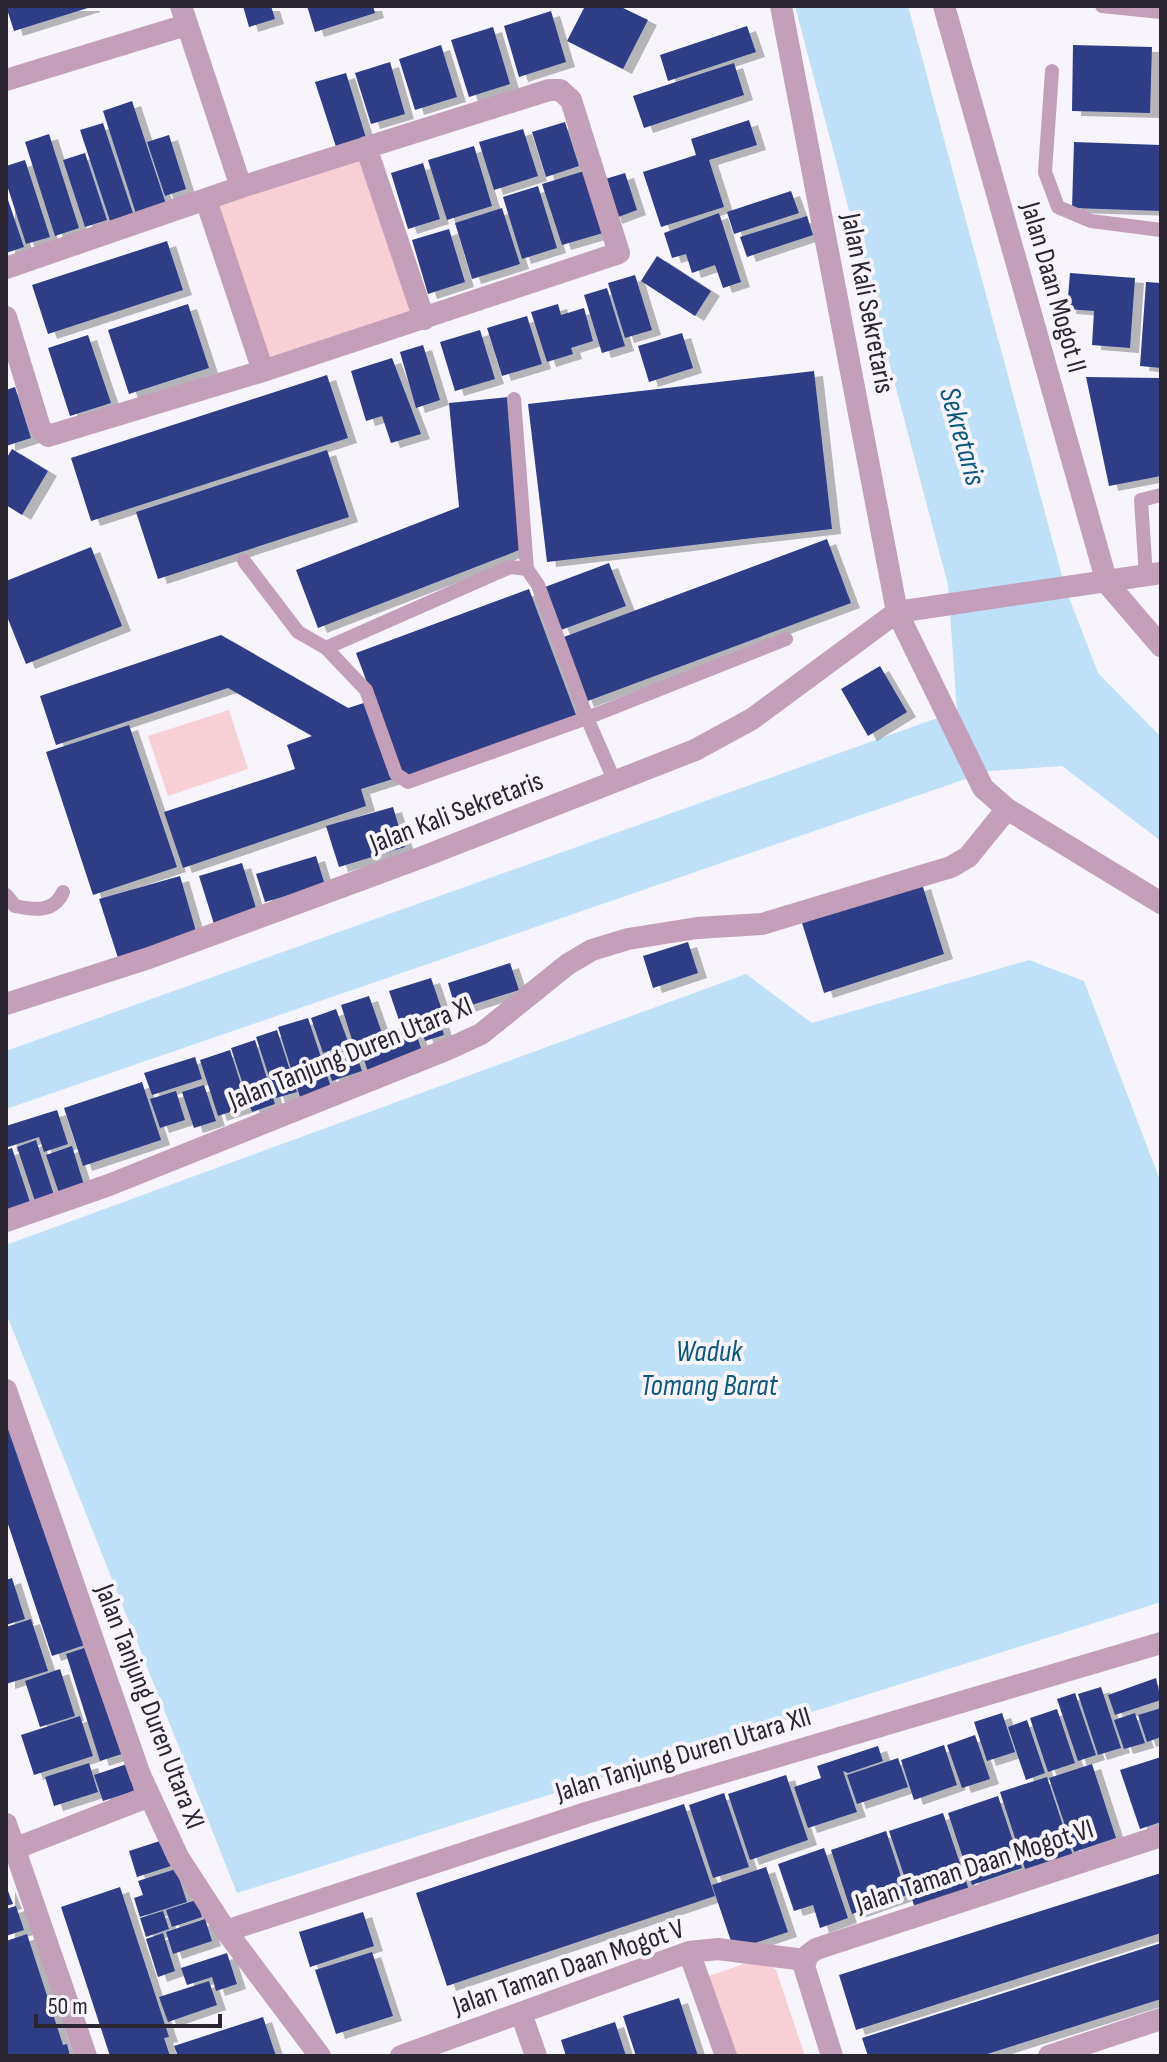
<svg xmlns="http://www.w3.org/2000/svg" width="1167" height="2062" viewBox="0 0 1167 2062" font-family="'Sofia Sans Condensed',sans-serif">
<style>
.green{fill:#f8cfd5}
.water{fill:#bee0f8}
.building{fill:#2d3e86;filter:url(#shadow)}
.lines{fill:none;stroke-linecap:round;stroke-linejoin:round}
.service{stroke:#c39fb9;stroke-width:14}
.minor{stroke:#c39fb9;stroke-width:22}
.tertiary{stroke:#c39fb9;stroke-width:22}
.labels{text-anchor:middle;stroke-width:8;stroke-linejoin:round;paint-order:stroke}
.street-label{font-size:28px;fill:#2a2531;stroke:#f7f5fb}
.water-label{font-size:30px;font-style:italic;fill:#0d597e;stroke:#f7f5fb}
</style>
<defs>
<filter id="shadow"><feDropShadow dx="9" dy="5" stdDeviation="0" flood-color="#0004"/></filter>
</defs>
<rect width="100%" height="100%" fill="#f7f5fb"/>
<!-- green -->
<path class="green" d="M363 154 419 319 266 368 211 202Z
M229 710 248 769 168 796 148 736Z
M761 1958 776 1970 805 2056H728L703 1978Z"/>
<!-- water -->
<path class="water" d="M795 6H908L1065 587 1098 673 1161 737V841L1062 766 989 771 6 1109V1051L957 711 948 585Z
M1029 960 1084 981 1161 1183V1602L237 1893 6 1313V1245L746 974 812 1023Z"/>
<!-- building -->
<path class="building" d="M6 6H91V7L14 31Z
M243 6H271L275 19 249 27Z
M307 6H373L375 13 315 32Z
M585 6H619L648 20 623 69 567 41Z
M551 11 566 62 519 77 504 26Z
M747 26 756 52 668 81 660 55Z
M493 27 510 84 469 97 451 40Z
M441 45 457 97 415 110 399 59Z
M1073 45 1152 47 1150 113 1072 111Z
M390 62 405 114 371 124 355 73Z
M734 63 744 95 644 128 633 96Z
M346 73 367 141 337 150 315 82Z
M132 101 168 210 138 220 103 111Z
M749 120 757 145 709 160 724 207 661 227 643 172 696 155 691 139Z
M565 122 579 166 546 177 532 132Z
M103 123 135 219 112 227 80 130Z
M523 129 538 176 494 190 479 142Z
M49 134 79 228 55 236 25 142Z
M169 135 186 189 165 196 147 142Z
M1074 142 1161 145V211L1072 208Z
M474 146 492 206 447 220 428 160Z
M85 153 107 220 85 227 63 160Z
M25 160 50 237 26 244 6 182V166Z
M423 163 440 219 408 229 391 173Z
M584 171 603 233 562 245 542 184Z
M625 173 637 210 613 219 602 180Z
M538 186 557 248 522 259 503 197Z
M791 191 799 213 734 234 727 212Z
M6 194 24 247 6 253Z
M502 208 520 264 472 279 455 223Z
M719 213 741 282 723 288 715 265 692 273 686 254 672 258 664 233Z
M807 216 813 235 747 257 740 237Z
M449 229 465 282 428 294 412 240Z
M167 241 183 290 48 334 32 285Z
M657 256 711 291 695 316 641 281Z
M1070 273 1135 278 1130 348 1092 345 1094 311 1067 309Z
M635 275 652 330 625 338 608 283Z
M1146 282 1161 283V368L1140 366Z
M607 288 625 346 602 353 584 295Z
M188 304 209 368 129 394 108 330Z
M558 304 561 315 584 308 593 341 571 348 573 354 547 362 531 312Z
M527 316 542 364 502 376 487 328Z
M480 330 495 379 455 391 440 342Z
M682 333 693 368 649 382 638 346Z
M88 335 111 403 70 416 48 348Z
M423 345 440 400 416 408 400 352Z
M392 358 421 434 391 443 382 416 366 421 351 371Z
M814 371 832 529 547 562 528 404Z
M327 375 348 438 91 521 71 458Z
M1086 377 1161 378V476L1109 486Z
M15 387 31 438 6 446V390Z
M509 397 522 549 318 628 296 570 459 507 449 403Z
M12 449 48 471 22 515 6 505V459Z
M327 450 349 517 158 579 136 512Z
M827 539 851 603 585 702 561 638Z
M91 547 122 626 26 664 6 614V581Z
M609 563 626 606 561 630 545 587Z
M529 589 576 715 403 779 356 653Z
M221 635 348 708 367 702 393 779 361 789 366 806 183 868 164 812 295 769 287 745 312 736 228 688 56 745 40 696Z
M880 666 907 712 868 736 841 689Z
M129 725 177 867 93 895 46 752Z
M393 807 405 847 339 867 326 826Z
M316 856 325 885 265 902 256 874Z
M242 863 257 911 214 924 199 876Z
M180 876 198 938 119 961 99 899Z
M922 884 944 954 824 993 802 923Z
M688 942 698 973 653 988 643 956Z
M510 963 519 990 456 1010 448 983Z
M431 978 443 1013 438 1014 444 1035 425 1041 419 1020 401 1026 389 991Z
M369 996 382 1033 372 1037 413 1024 423 1054 368 1072 358 1041 353 1043 341 1005Z
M336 1009 349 1044 323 1053 311 1018Z
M308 1018 331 1087 300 1097 278 1027Z
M277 1030 297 1092 276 1098 256 1037Z
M255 1040 275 1104 252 1112 231 1048Z
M354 1047 362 1071 332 1081 324 1057Z
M230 1050 248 1106 218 1116 200 1060Z
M195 1057 202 1079 152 1095 144 1073Z
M142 1082 161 1140 83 1166 64 1108Z
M204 1085 216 1121 194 1128 182 1092Z
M176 1091 185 1120 160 1128 150 1099Z
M57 1110 68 1144 44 1152 39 1137 8 1147 6 1126Z
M36 1140 54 1195 35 1201 17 1147Z
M72 1146 84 1185 59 1193 46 1155Z
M12 1148 30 1202 6 1210V1150Z
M6 1402 88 1644 52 1656 6 1518Z
M12 1578 25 1619 6 1625V1580Z
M31 1619 48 1671 6 1684V1627Z
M93 1645 128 1752 100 1761 66 1654Z
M60 1669 75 1716 40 1727 25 1681Z
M1156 1678 1161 1700 1115 1715 1108 1695Z
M1101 1687 1121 1748 1098 1755 1078 1694Z
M1075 1693 1096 1755 1078 1761 1057 1699Z
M1161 1708V1737L1147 1742 1138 1715Z
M1057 1709 1075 1763 1048 1772 1030 1718Z
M1002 1713 1015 1752 987 1761 974 1722Z
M1135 1713 1145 1743 1124 1749 1114 1720Z
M80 1716 93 1756 34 1775 21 1735Z
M1027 1720 1045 1773 1026 1780 1008 1727Z
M975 1735 990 1779 962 1788 947 1745Z
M944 1745 957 1785 914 1800 901 1760Z
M878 1746 883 1761 848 1773 843 1771 857 1812 808 1828 794 1787 821 1778 817 1766Z
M1161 1757V1822L1140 1829 1120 1770Z
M898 1758 908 1787 857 1804 847 1775Z
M89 1763 98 1792 54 1806 45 1777Z
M127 1764 134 1791 103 1801 94 1775Z
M1092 1764 1116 1838 1074 1852 1049 1778Z
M786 1775 808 1840 750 1860 728 1794Z
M1047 1777 1074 1859 1027 1875 1000 1792Z
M724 1793 749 1867 713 1878 689 1805Z
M998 1796 1022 1868 972 1885 948 1813Z
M684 1804 715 1896 447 1986 416 1893Z
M943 1813 969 1890 915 1908 889 1831Z
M886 1831 907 1895 852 1914 831 1850Z
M163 1840 171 1866 137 1877 129 1851Z
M824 1848 848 1918 820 1928 813 1905 794 1911 778 1864Z
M766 1867 788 1932 734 1950 712 1885Z
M176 1869 187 1902 140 1917 134 1898 143 1895 138 1881Z
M1161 1873V1933L856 2030 839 1975Z
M6 1886 13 1904 6 1906Z
M120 1887 169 2037 164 2038 170 2056H110L61 1907Z
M196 1900 202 1917 172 1927 166 1910Z
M16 1906 24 1930 6 1936V1909Z
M163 1911 169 1929 146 1937 140 1918Z
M363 1912 374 1946 310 1967 299 1932Z
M205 1919 212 1941 173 1954 166 1932Z
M163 1933 175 1971 158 1977 146 1939Z
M27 1934 63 2045 67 2044 70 2056H6V1941Z
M1161 1943V1999L981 2056H868L862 2038Z
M372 1952 393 2016 336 2034 315 1970Z
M227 1953 237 1984 216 1991 212 1977 187 1985 181 1968Z
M209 1981 217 2005 168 2022 159 1997Z
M679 1998 698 2056H636L623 2016Z
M263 2017 276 2056H178L174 2046Z
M615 2022 626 2056H566L561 2040Z"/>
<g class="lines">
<!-- service -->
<path class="service" d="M1102 6 1161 12
M1052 71 1045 172 1058 207 1091 221 1161 230
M514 399 527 569
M244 561 298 632 326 648 366 690 396 774 408 782 587 718 786 639
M1146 576 1141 500 1161 495
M326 648 510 567 527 569 538 585 587 718 615 782
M6 895 15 906C34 910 54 913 63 892"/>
<!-- minor -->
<path class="minor" d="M181 6 241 187
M781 6 897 612 983 788 1007 809 1161 903
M944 6 1107 583 1161 646
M6 80 186 25
M366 147 424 319
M206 200 263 371
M6 268 241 187 549 90H560L571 100 619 253 263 371 48 436 40 428 6 317
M6 1221 109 1185 446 1050 481 1034 568 964 592 950 628 939 697 928 762 924 951 867 968 857 1007 809
M6 1390 140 1775 178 1857 226 1931 320 2056
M6 1824 86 2056
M6 1852 150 1796
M226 1931 586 1813 1161 1643
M689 1952 726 2056
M521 2013 536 2056
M401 2056 689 1952 718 1949 805 1960
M832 2056 804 1966 808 1955 816 1949 1161 1836
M1049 2056 1161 2019"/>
<!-- tertiary -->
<path class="tertiary" d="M6 1004 149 958 420 858 695 750 752 719 897 612 1161 573"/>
</g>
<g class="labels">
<!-- street labels -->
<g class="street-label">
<text transform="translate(1055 287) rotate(74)" y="10">Jalan Daan Mogot II</text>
<text transform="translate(869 303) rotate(79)" y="10">Jalan Kali Sekretaris</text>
<text transform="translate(456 811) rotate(-21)" y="10">Jalan Kali Sekretaris</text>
<text transform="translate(350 1052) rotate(-22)" y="10">Jalan Tanjung Duren Utara XI</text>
<text transform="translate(151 1706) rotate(69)" y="10">Jalan Tanjung Duren Utara XI</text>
<text transform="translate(683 1753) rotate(-17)" y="10">Jalan Tanjung Duren Utara XII</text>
<text transform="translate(974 1865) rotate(-18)" y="10">Jalan Taman Daan Mogot VI</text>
<text transform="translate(568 1966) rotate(-19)" y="10">Jalan Taman Daan Mogot V</text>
</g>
<!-- water labels -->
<g class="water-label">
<text transform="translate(963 436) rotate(74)" y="10">Sekretaris</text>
<text x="709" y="1361">Waduk<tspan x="709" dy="34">Tomang Barat</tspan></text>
</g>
</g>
<!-- border -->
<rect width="1167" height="2062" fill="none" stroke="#2a2531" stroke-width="16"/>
<!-- scale -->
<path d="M36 2014v12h184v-12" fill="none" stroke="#2a2531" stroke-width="4"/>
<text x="48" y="2014" font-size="24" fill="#2a2531" stroke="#f7f5fb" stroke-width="6" paint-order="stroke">50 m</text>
</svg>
